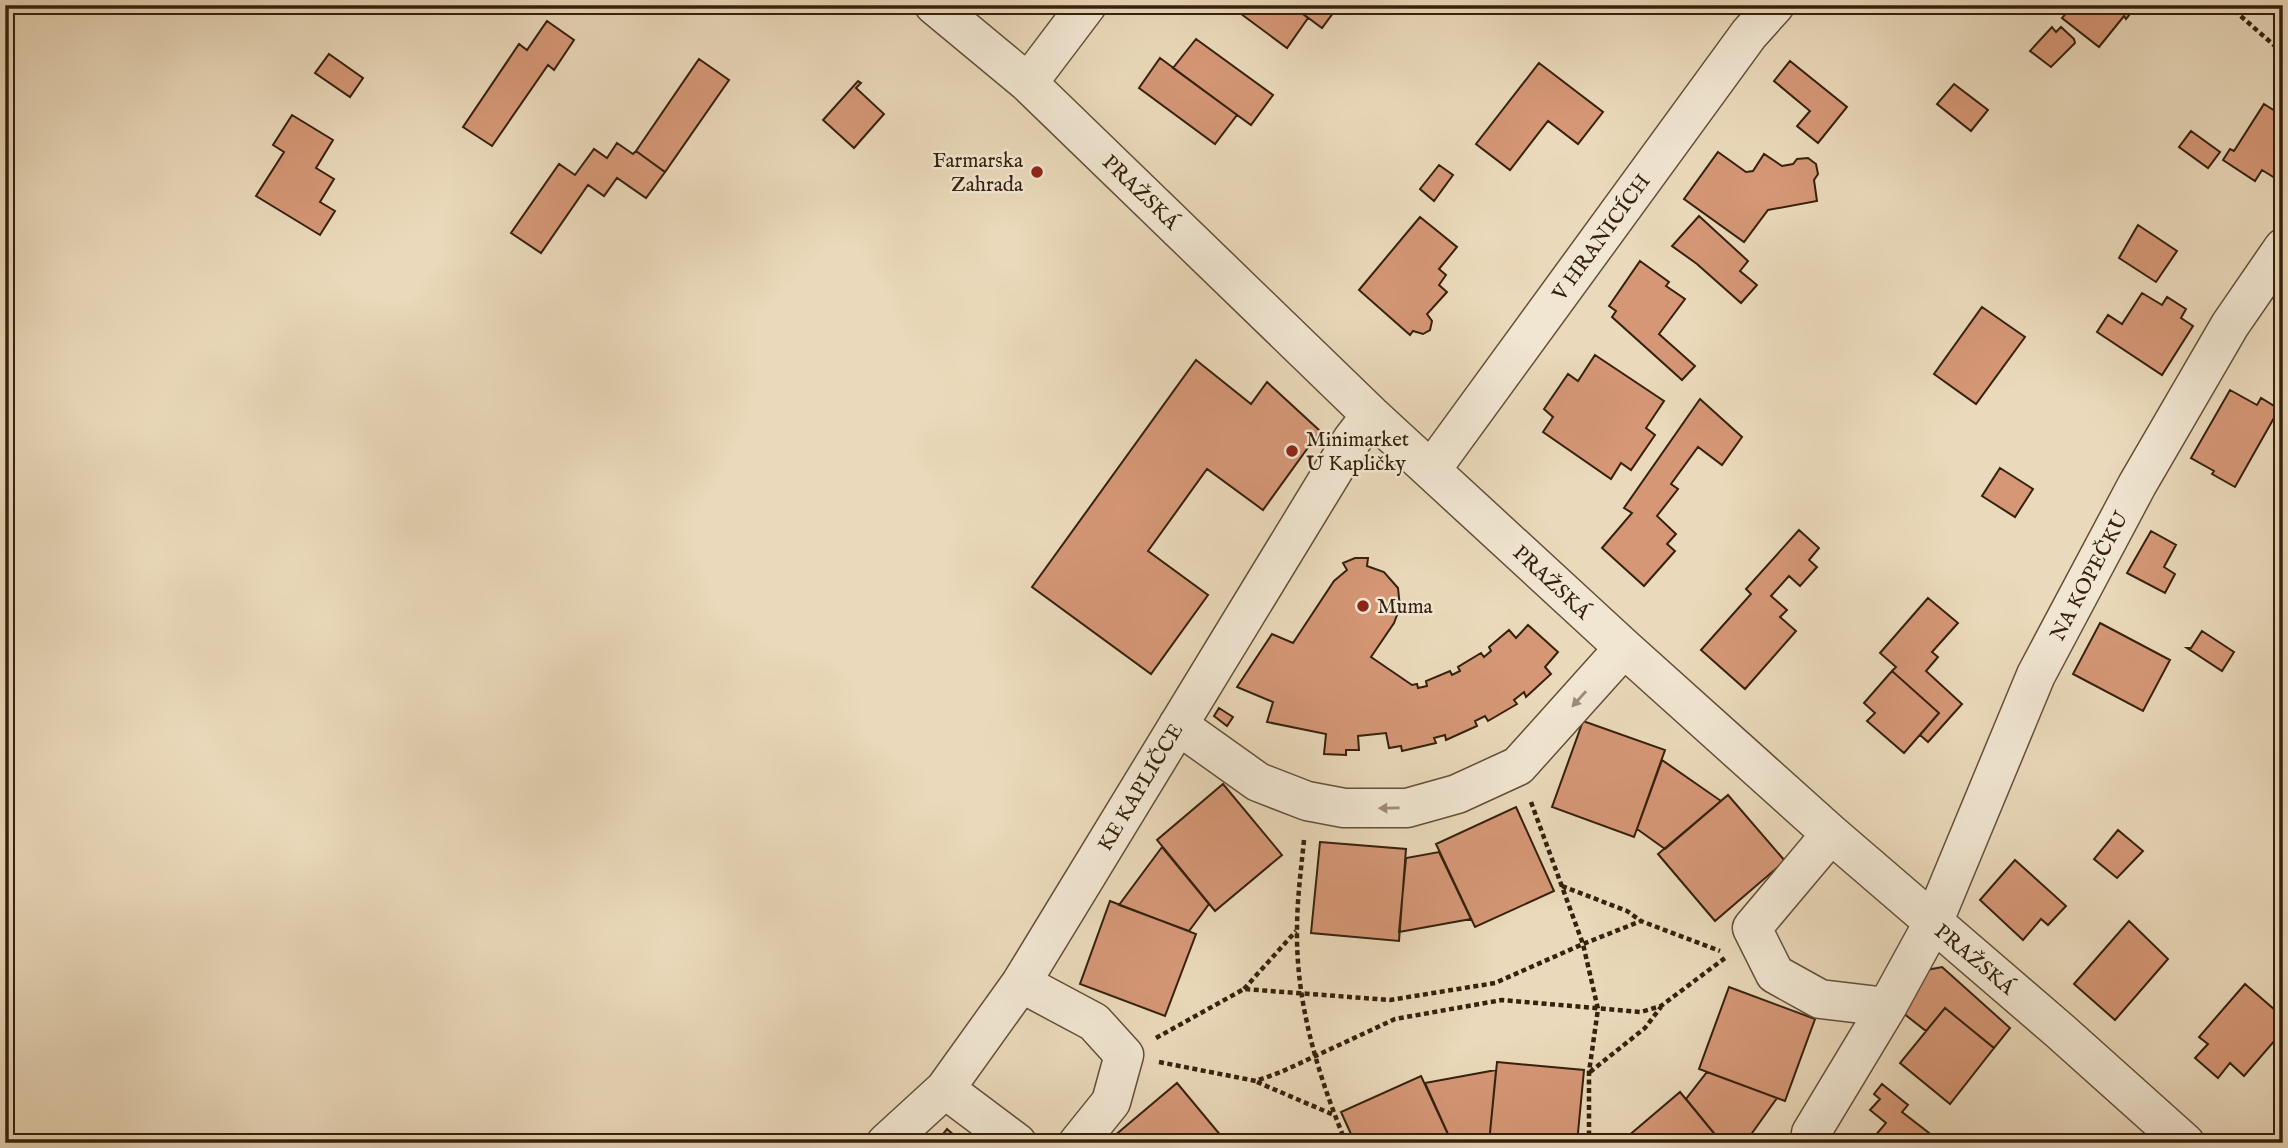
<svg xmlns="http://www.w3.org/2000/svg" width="2288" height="1148" viewBox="0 0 2288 1148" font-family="'IM FELL English',serif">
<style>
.building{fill:#d59776;stroke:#36210d;stroke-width:2}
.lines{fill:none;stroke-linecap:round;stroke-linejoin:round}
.minor-casing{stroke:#634f38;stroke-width:41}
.path{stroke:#36210d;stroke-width:4.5;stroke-dasharray:5 3.5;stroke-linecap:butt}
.minor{stroke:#f1e6d2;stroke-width:38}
.oneway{fill:#9d8d79}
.poi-dot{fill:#8f2418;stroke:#f1e6d2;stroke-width:2.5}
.labels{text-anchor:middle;stroke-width:5;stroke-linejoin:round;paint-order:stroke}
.poi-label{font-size:21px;fill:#36210d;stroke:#f1e6d2;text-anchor:start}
.street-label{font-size:21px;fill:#36210d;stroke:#f1e6d2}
</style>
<rect width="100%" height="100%" fill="#ead9ba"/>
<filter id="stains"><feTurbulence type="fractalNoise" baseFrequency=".00286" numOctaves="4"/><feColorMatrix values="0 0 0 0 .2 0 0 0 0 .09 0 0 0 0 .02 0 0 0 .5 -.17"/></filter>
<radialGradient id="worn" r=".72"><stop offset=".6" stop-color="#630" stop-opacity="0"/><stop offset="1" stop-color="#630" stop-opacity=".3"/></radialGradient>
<!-- building -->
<path class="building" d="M1229 5H1291L1308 18 1287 48Z
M1291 5H1339L1322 28Z
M2073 5H2137L2126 19 2124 16 2099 47 2062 18Z
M547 21 574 40 554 70 548 65 492 146 463 127 519 44 527 50Z
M2052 27 2056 32 2061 27 2074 39 2075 43 2051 67 2030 51Z
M1196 39 1273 95 1251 125 1173 68Z
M329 54 363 78 350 97 315 73Z
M1160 58 1237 115 1215 144 1139 88Z
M699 59 729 80 665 172 636 151Z
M1790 61 1847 107 1818 143 1797 126 1810 111 1774 81Z
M1539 63 1603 112 1578 144 1548 121 1510 170 1476 144Z
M858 81 861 83 856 88 884 114 854 148 823 120Z
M1954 84 1988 110 1971 131 1937 104Z
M2264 104 2283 116V183L2262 170 2255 181 2223 160 2230 149 2234 151Z
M292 115 333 140 316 168 334 179 320 202 335 211 320 235 256 196 284 152 273 145Z
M2191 131 2220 152 2208 168 2179 147Z
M617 143 633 154 636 151 665 172 646 198 617 178 604 196 588 185 541 253 511 233 559 164 575 175 594 149 607 158Z
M1718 152 1746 172 1753 171 1764 154 1782 166 1793 164 1797 159 1808 158 1816 164 1818 174 1814 180 1817 201 1768 210 1744 242 1684 199Z
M1439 165 1453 175 1434 201 1420 189Z
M1699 216 1748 261 1740 271 1757 285 1741 303 1697 264 1672 246Z
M1420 217 1457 247 1439 269 1446 275 1439 285 1447 292 1427 314 1432 321 1430 330 1423 334 1413 331 1410 335 1359 290Z
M2138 225 2177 251 2156 282 2119 258Z
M1640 261 1669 282 1666 286 1685 299 1659 334 1695 366 1682 380 1612 317 1616 311 1609 306Z
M2142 293 2162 305 2167 297 2186 309 2181 318 2193 326 2162 375 2097 332 2108 315 2122 324Z
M1982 307 2025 337 1976 404 1934 374Z
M1595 355 1664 401 1646 428 1655 435 1631 470 1621 463 1611 479 1543 432 1553 417 1544 409 1568 374 1578 381Z
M1196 360 1251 404 1267 382 1320 431 1263 510 1207 469 1148 551 1208 595 1151 674 1032 587Z
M2230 390 2257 405 2261 398 2279 409 2235 487 2212 474 2214 471 2191 458Z
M1700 399 1742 437 1722 465 1698 447 1671 484 1678 489 1657 516 1676 534 1667 544 1675 551 1644 586 1602 548 1632 513 1624 508Z
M2000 468 2033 489 2015 517 1982 496Z
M1799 530 1819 548 1809 560 1817 567 1800 586 1789 576 1771 596 1787 610 1780 617 1796 631 1745 689 1701 650 1751 594 1746 589Z
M2151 531 2176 545 2164 567 2175 574 2165 593 2127 573Z
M1355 558H1368L1367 566 1384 572 1398 588 1400 607 1394 623 1371 657 1412 685 1417 684 1418 688 1427 686 1426 681 1450 671 1452 675 1460 671 1458 667 1481 653 1484 657 1491 651 1489 647 1509 630 1516 638 1528 625 1558 652 1545 667 1551 674 1526 697 1524 692 1514 700 1517 704 1488 721 1485 716 1475 721 1477 726 1446 740 1445 735 1434 738 1436 743 1402 751 1401 746 1389 748 1386 733 1358 736 1359 750H1346V755L1324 754 1326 734 1267 722 1273 702 1237 687 1272 634 1293 643 1334 581 1347 570 1343 563Z
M1928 598 1958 623 1932 652 1938 657 1926 671 1962 704 1928 742 1920 735 1939 713 1892 671 1896 667 1880 653Z
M2100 623 2170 660 2143 711 2073 674Z
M2202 631 2234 652 2222 671 2187 648H2191Z
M1892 671 1939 713 1904 753 1867 721 1875 713 1864 703Z
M1219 708 1233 717 1227 726 1214 716Z
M1583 721 1665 750 1634 837 1552 807Z
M1662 760 1721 801 1665 849 1637 829Z
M1223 784 1282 855 1215 911 1157 840Z
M1728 795 1785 861 1715 921 1658 854Z
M1516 807 1554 891 1475 927 1436 844Z
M2118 830 2143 851 2117 878 2094 859Z
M1320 842 1406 849 1399 941 1311 933Z
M1162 847 1209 904 1189 931 1119 905Z
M1439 852 1471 919 1399 932 1406 858Z
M2015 860 2066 906 2048 925 2041 919 2023 940 1980 900Z
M1110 901 1196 934 1165 1016 1080 984Z
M2129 921 2168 959 2115 1020 2074 984Z
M1942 967 2010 1028 1994 1048 1945 1008 1926 1031 1903 1013 1927 970Z
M2245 984 2283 1017V1031L2244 1076 2230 1063 2218 1078 2195 1058 2208 1044 2199 1037Z
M1729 987 1815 1019 1785 1101 1699 1069Z
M1945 1008 1994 1048 1950 1104 1900 1063Z
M1497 1062 1584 1070 1577 1143H1489Z
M1496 1070 1489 1143H1452L1425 1083Z
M1707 1072 1777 1098 1745 1143H1722L1686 1099Z
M1421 1076 1452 1143H1355L1341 1112Z
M1177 1083 1227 1143H1108L1107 1142Z
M1882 1084 1908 1105 1902 1112 1933 1136 1928 1143H1869L1886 1123 1870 1110 1880 1099 1874 1094Z
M1680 1092 1722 1143H1620Z
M947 1129 963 1143H936Z"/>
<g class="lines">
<!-- minor casing -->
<g class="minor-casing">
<path id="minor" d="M934 5 1028 83 1371 415 1624 648 1831 834 2060 1031 2185 1143
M1028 83 1087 5
M1431 470 1749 34 1775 5
M1178 725 1258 782 1307 801 1344 808H1407L1457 794 1518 766 1624 648
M1831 834 1752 928 1775 974 1820 999 1887 1007
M1021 983 1094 1022 1124 1055 1111 1102 1078 1143
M945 1089 1017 1143
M1811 1133 1887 1007 1933 923 2036 675 2137 485 2230 325 2283 248
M886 1143 945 1089 1021 983 1352 440 1371 415"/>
</g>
<!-- path -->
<path class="path" d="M2228 5 2283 53
M1531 802 1583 944 1598 1009 1589 1072V1143
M1304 840C1301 870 1297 900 1297 930 1296 1004 1318 1075 1346 1143
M1562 886 1627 911 1641 921
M1244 989 1296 931
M1156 1038 1244 989 1390 1000 1495 983 1583 944 1641 921 1720 951
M1159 1062 1256 1081 1281 1072 1395 1019 1502 1000 1641 1012 1661 1006 1725 958
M1590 1072 1645 1028 1661 1007
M1257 1082 1334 1115"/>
<!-- minor -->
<use href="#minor" class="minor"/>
</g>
<!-- one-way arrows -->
<defs><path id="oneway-solid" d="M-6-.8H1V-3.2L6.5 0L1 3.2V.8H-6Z" transform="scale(1.75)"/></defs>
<g class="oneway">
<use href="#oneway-solid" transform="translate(1579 699) rotate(132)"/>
<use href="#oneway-solid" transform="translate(1389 808) rotate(179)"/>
</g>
<!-- markers -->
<g class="poi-dot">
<circle cx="1037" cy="172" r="7"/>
<circle cx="1292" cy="451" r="7"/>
<circle cx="1363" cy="606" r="7"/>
</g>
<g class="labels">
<!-- poi labels -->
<g class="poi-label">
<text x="1023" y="167" text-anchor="end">Farmarska<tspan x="1023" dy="24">Zahrada</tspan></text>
<text x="1306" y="446">Minimarket<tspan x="1306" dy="24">U Kapličky</tspan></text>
<text x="1377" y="613">Muma</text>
</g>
<!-- street labels -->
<g class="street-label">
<text transform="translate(1141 192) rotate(44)" y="7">PRAŽSKÁ</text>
<text transform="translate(1601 237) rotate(-54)" y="7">V HRANICÍCH</text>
<text transform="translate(2089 576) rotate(-62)" y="7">NA KOPEČKU</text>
<text transform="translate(1552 582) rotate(43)" y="7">PRAŽSKÁ</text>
<text transform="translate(1140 787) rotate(-59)" y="7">KE KAPLIČCE</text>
<text transform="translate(1975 959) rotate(40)" y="7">PRAŽSKÁ</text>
</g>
</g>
<!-- margin -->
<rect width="2288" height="1148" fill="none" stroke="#ead9ba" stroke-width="28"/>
<rect x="7" y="7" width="2274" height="1134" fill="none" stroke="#36210d" stroke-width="3.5"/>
<rect x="14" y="14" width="2260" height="1120" fill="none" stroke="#36210d" stroke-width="2"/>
<rect width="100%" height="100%" filter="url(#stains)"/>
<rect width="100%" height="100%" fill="url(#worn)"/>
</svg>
